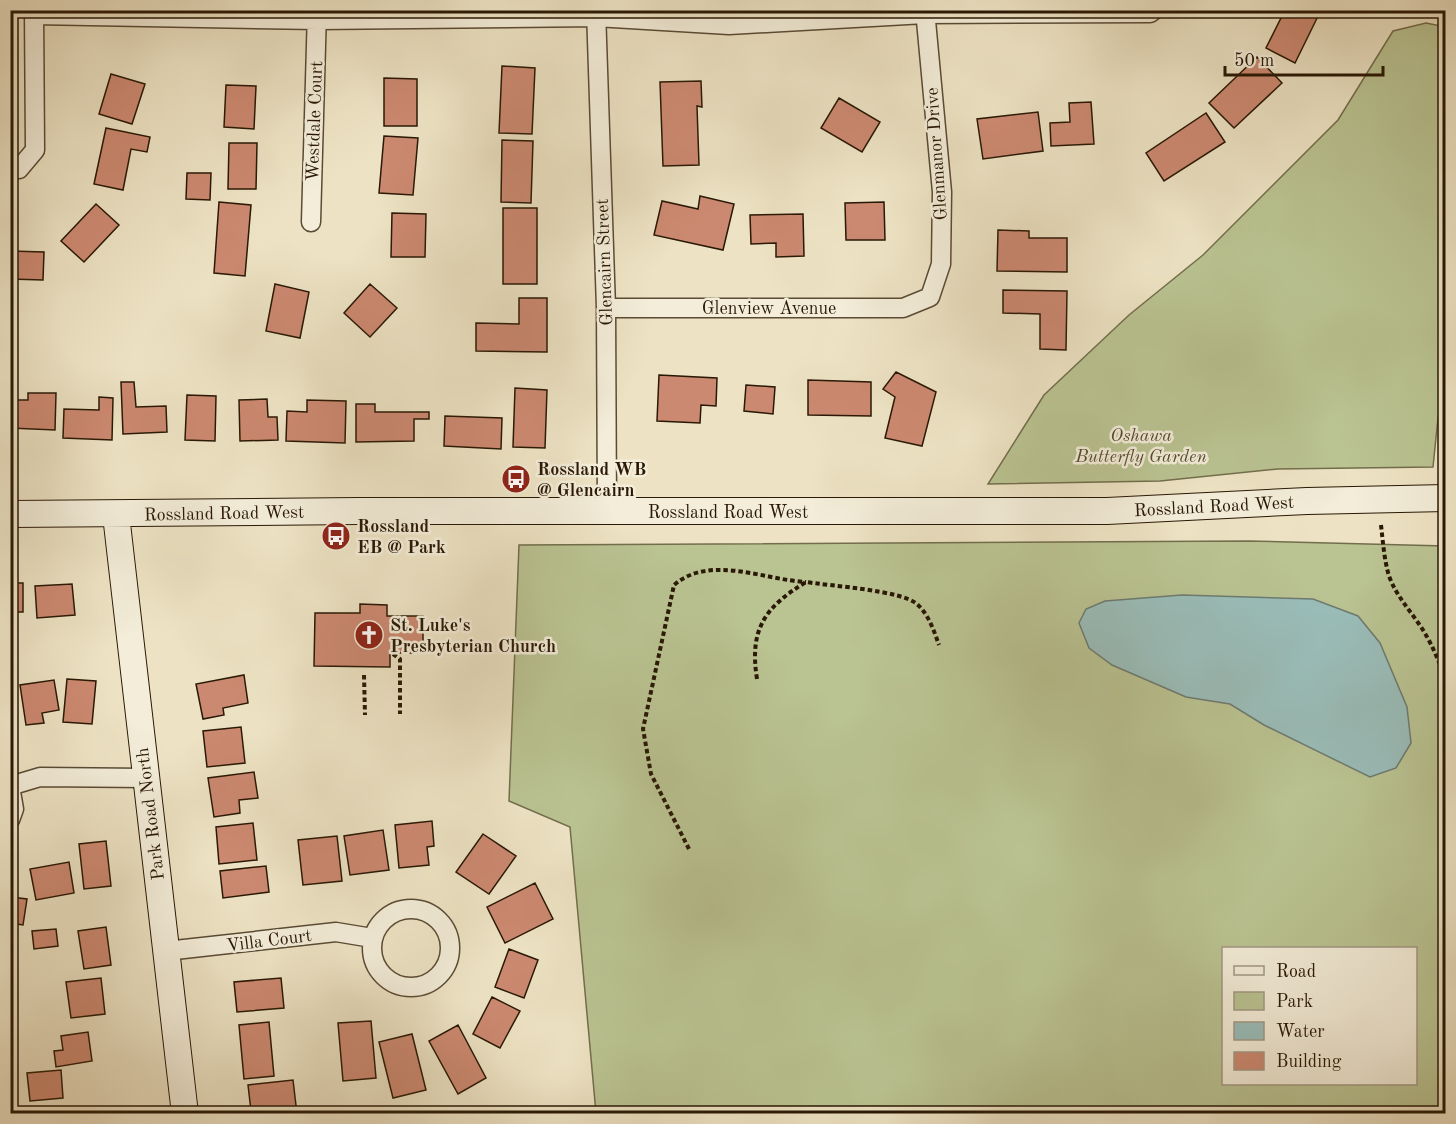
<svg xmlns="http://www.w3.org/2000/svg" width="1456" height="1124" viewBox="0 0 1456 1124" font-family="'Old Standard TT',serif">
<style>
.green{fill:#bac392;stroke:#726e4c;stroke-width:1.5;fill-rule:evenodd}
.water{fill:#9abdb9;stroke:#6d7b71;stroke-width:1.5}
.building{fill:#cc8971;stroke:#291805;stroke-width:1.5}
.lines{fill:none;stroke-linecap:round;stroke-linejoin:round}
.minor-casing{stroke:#5a4b35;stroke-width:21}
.secondary-casing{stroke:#291805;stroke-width:28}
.path{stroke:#291805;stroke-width:4;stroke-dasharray:4.5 3;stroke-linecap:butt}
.minor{stroke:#f3edd9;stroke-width:18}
.secondary{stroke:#f3edd9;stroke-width:26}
.labels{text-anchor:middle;stroke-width:5;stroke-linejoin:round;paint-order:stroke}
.street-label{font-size:18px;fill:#291805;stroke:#f3edd9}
.park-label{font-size:18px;font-style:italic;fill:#544b2f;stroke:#f3edd9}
.poi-label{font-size:18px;font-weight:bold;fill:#291805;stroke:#f3edd9;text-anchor:start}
</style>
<rect width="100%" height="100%" fill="#ede3c4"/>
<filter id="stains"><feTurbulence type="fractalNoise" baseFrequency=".00333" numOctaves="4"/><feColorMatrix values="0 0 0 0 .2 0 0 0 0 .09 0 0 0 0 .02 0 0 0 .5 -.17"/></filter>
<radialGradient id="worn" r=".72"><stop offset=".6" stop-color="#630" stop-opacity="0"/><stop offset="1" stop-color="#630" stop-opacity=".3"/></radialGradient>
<!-- green -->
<path class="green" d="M1426 23 1446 27V399L1438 418 1433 467 1278 469 1160 481 988 484 1044 395 1129 315 1203 255 1338 120 1393 31Z
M1248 541 1445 546V1113H596L570 827 509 801 519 545ZM1224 948H1416V1084H1224Z"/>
<!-- water -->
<path class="water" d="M1182 595 1313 599 1358 616 1380 643 1407 707 1411 743 1396 768 1370 777 1264 725 1230 704 1186 697 1112 665 1089 648 1079 623 1086 609 1105 601Z"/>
<!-- building -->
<path class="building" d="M1285 10H1321L1295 63 1266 48Z
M1257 57 1282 83 1234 128 1209 103Z
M502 66 535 68 532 134 499 133Z
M111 74 145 84 132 124 99 114Z
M384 78 417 79V126H384Z
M701 81 702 107 697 106 699 165 663 166 660 82Z
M226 85 256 86 254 129 224 127Z
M839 98 880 122 862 152 821 128Z
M1091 102 1094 144 1051 146 1050 123 1070 122 1069 103Z
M1038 112 1043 151 983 159 977 119Z
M1206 113 1225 142 1164 181 1146 153Z
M106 128 150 137 147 152 131 149 123 190 94 184Z
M384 136 418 138 413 195 379 193Z
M502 140 533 141 531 203 501 202Z
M229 143H257L256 189H228Z
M187 173H211L210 200 186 199Z
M700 196 734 204 723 250 654 235 662 201 698 209Z
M219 202 251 205 245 276 214 273Z
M884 202 885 240H846L845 203Z
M96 204 119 225 84 262 61 241Z
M503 208H537V284H503Z
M392 213 426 214 425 257H391Z
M803 214 804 256 776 257V243L751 244 750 215Z
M998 230 1029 231V238H1067V272L997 271Z
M10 251 44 252 43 280 10 279Z
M275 284 309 292 300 338 266 331Z
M370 284 397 308 370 337 344 313Z
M1003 290 1067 291 1066 350 1040 349V314L1003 313Z
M519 298H547V352L476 351V323L519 324Z
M896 372 936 392 922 446 885 438 895 397 883 389Z
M659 375 717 378 716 406 701 405 700 423 657 421Z
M808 380 871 382V416L808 415Z
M121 382H134L136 407 166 406 167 432 123 434Z
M746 385 775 387 773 414 744 411Z
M515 388 547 390 545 448 513 447Z
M28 393H56L55 430 10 428V400H28Z
M187 395 216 396 215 441 185 440Z
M99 397 113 398 112 440 63 438 64 409 99 410Z
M267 399 268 417H277L278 440 240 441 239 400Z
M307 400 346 401 345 443 286 441 287 411 307 412Z
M356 404H375V412H429V419H414V441L356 442Z
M445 416 502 418 501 449 444 446Z
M10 583H23V612H10Z
M72 584 75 615 37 618 35 586Z
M360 604 387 605V616H423V653H390V667L314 666 315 613H360Z
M244 675 248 703 223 708 224 715 203 719 196 684Z
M67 679 96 681 92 724 63 722Z
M54 680 59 710 42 713 44 723 26 725 20 685Z
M241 727 245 763 207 767 203 731Z
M254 772 258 798 239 800 240 813 214 817 208 778Z
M432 821 434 846 427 847 429 865 399 868 395 825Z
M253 823 257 860 219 864 216 827Z
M383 830 389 870 350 875 344 836Z
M483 834 516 856 489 894 456 872Z
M337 836 342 881 303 885 298 840Z
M106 841 111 886 84 889 79 844Z
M69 862 74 893 36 900 30 869Z
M266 866 269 892 223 898 220 871Z
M535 883 553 919 505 943 487 907Z
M10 897 27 899 23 925 10 923Z
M106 927 111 965 84 969 78 931Z
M56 929 58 946 34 949 32 931Z
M509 949 538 960 524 998 495 987Z
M101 978 105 1014 71 1018 66 982Z
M281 978 284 1008 237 1012 234 982Z
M492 997 520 1011 500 1048 473 1034Z
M371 1021 376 1078 343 1081 338 1023Z
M269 1022 274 1076 244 1079 239 1025Z
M458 1025 486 1078 458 1094 429 1041Z
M88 1032 92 1061 56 1067 54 1051 63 1050 61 1036Z
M412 1034 426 1090 393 1098 379 1042Z
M61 1070 63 1098 30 1101 27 1073Z
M293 1080 297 1114H280V1108L251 1111 248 1085Z"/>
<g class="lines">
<!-- minor casing -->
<g class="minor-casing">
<path id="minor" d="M596 10 606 308 607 513
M34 15 317 20 596 17 729 25 925 14 1150 13 1154 10
M10 169H19L35 150 34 10
M311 222 317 10
M606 308H903L930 297 941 264 942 192 925 10
M10 786 40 777 146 778
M10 786 14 809 10 820
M372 948a39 39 0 1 1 78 0a39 39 0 1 1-78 0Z
M166 951 336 932 372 938"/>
</g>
<!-- secondary casing -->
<g class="secondary-casing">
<path id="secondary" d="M10 514 358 511H1107L1307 501 1446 498
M116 515 185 1114"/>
</g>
<!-- path -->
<path class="path" d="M1381 525C1383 542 1384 559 1389 576 1396 595 1408 608 1419 624 1431 641 1438 660 1446 679
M393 654 400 659V714
M364 675 365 715
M757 679C749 629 765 607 806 582 830 586 900 590 917 604 929 615 934 631 939 645
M689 849 651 774 643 729 674 585C710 554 764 580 806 582"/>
<!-- minor -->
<use href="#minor" class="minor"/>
<!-- secondary -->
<use href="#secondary" class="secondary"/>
</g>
<!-- icons -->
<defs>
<g id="bus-disc" transform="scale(1.5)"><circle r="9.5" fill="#8f2418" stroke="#f3edd9"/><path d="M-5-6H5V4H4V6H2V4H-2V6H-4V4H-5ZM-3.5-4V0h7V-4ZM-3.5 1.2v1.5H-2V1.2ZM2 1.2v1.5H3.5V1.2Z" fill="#fff"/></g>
<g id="church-disc" transform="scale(1.5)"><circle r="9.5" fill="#8f2418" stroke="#f3edd9"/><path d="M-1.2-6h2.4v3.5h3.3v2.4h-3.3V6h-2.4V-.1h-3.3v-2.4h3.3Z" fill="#fff"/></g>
</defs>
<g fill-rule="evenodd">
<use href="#bus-disc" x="516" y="479"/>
<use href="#bus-disc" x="336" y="536"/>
<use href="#church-disc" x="369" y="635"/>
</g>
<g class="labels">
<!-- street labels -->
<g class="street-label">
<text transform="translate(314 121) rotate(-88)" y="6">Westdale Court</text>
<text transform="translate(936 154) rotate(-94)" y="6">Glenmanor Drive</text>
<text transform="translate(604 262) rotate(-92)" y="6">Glencairn Street</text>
<text x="769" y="314">Glenview Avenue</text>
<text transform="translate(1214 506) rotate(-3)" y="6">Rossland Road West</text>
<text x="728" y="518">Rossland Road West</text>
<text transform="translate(224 513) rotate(-1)" y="6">Rossland Road West</text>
<text transform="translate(150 814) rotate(-97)" y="6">Park Road North</text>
<text transform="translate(269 940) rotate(-7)" y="6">Villa Court</text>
</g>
<!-- park labels -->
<g class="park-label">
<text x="1141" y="441">Oshawa<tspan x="1141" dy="21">Butterfly Garden</tspan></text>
</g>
<!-- poi labels -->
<g class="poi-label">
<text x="537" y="475">Rossland WB<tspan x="537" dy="21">@ Glencairn</tspan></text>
<text x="357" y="532">Rossland<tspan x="357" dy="21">EB @ Park</tspan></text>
<text x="390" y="631">St. Luke's<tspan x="390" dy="21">Presbyterian Church</tspan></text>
</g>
</g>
<!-- margin -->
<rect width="1456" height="1124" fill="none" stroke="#ede3c4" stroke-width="36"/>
<rect x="12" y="12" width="1432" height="1100" fill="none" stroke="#291805" stroke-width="3"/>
<rect x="18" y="18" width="1420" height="1088" fill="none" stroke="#291805" stroke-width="1.5"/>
<!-- legend -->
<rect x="1222" y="947" width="195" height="138" fill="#f3edd9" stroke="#a29884" stroke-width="1.5"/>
<rect x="1234" y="966" width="30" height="9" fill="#f3edd9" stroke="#a29884" stroke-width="1.5"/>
<text x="1276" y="977" font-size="18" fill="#291805">Road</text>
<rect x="1234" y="992" width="30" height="18" fill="#bac392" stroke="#a29884" stroke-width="1.5"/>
<text x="1276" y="1007" font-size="18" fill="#291805">Park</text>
<rect x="1234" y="1022" width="30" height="18" fill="#9abdb9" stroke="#a29884" stroke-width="1.5"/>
<text x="1276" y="1037" font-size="18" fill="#291805">Water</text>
<rect x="1234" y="1052" width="30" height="18" fill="#cc8971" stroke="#a29884" stroke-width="1.5"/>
<text x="1276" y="1067" font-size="18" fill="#291805">Building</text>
<!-- scale -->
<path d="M1225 66v9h158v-9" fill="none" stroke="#291805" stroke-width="3"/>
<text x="1234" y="66" font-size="18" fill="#291805" stroke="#f3edd9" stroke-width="4.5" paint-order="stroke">50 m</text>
<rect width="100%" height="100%" filter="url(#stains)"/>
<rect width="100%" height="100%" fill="url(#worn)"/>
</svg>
